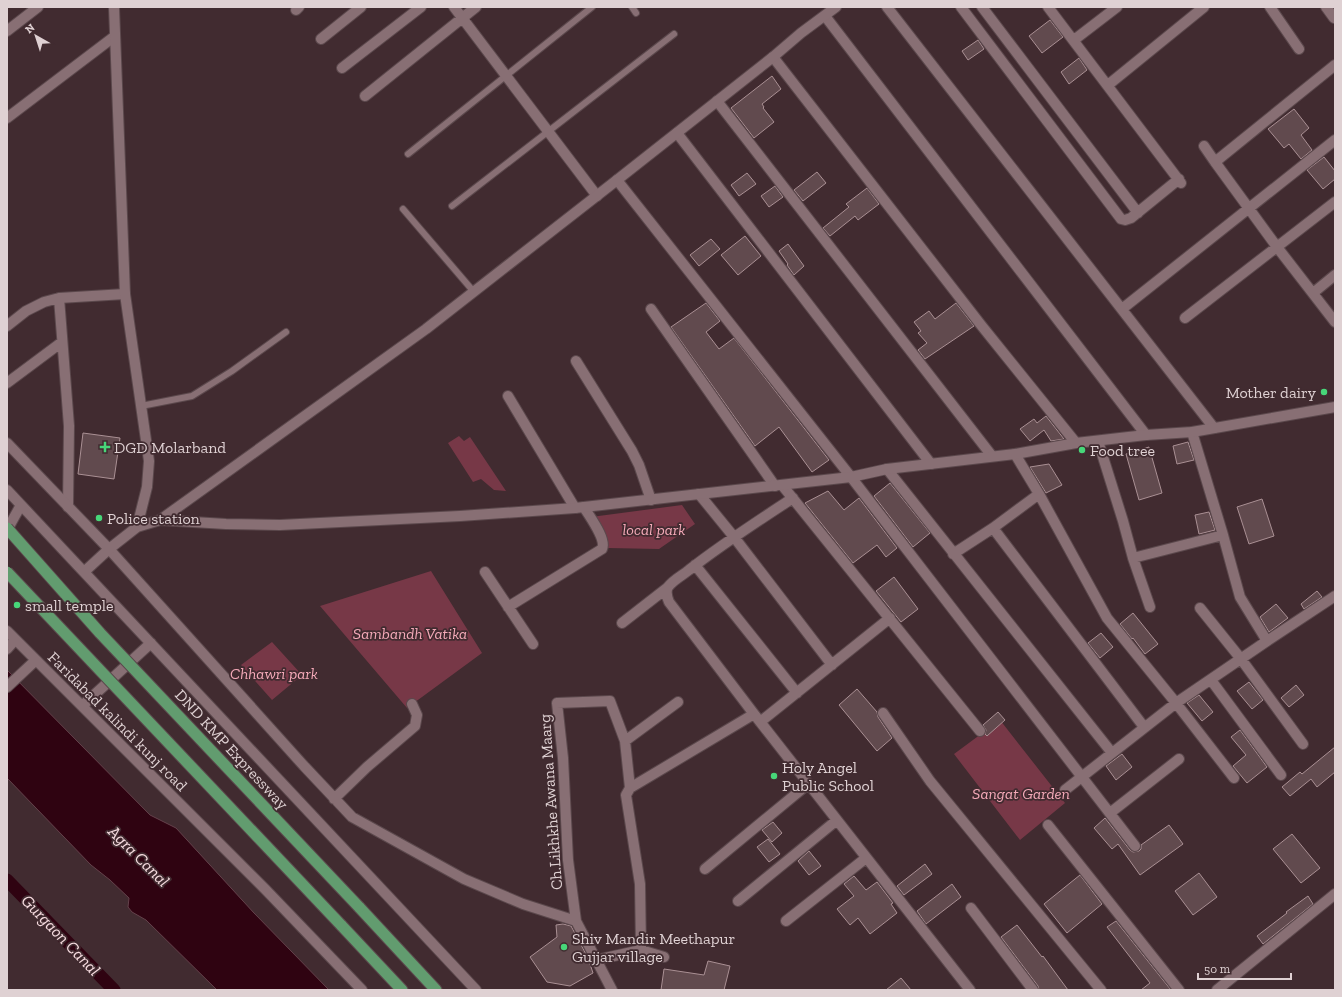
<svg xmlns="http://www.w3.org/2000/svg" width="1342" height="997" viewBox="0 0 1342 997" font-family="'Zilla Slab',serif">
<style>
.green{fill:#773847}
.water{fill:#2f0311;stroke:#64414b}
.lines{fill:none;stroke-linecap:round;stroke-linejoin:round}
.canal{stroke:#2f0311;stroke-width:13}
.building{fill:#614a4e;stroke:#aa9094}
.service-casing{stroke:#5b484c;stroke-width:8}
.minor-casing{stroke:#5b484c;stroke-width:12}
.tertiary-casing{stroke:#5b484c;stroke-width:12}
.trunk-casing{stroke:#5b484c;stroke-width:13}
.service{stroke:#886f74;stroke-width:6}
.minor{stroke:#886f74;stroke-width:10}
.tertiary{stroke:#886f74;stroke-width:10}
.trunk{stroke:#629c6f;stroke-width:11}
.trunk-bridge-casing{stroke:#5b484c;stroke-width:13;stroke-linecap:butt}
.trunk-bridge{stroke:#629c6f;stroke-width:11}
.poi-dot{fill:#47d779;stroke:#412b30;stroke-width:1.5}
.labels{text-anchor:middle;stroke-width:3.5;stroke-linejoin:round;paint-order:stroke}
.poi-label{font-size:16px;fill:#dfd1d3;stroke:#412b30;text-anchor:start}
.park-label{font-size:16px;font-style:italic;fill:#f5aab9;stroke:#412b30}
.street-label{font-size:16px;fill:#dfd1d3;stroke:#412b30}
.water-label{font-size:17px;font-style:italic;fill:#f7dce0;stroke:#412b30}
</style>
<rect width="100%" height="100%" fill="#412b30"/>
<!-- green -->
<path class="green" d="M459 436 464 441 470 437 506 491 494 490 481 479 473 482 448 443Z
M682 505 695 524 659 549 608 548 591 517Z
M431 571 482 653 407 708 320 606Z
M272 642 302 675 272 700 241 665Z
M1000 720 1065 803 1020 840 954 754Z"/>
<!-- water -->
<path class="water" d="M7 670 150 815 176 828 254 913 329 990H217L146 920 132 912 128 907 129 898 110 880 91 865 7 778Z"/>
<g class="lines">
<!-- canal -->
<path class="canal" d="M7 880 114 990"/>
</g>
<!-- building -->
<path class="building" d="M1050 20 1063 37 1042 53 1029 36Z
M978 40 984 49 968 60 962 51Z
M1079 58 1087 70 1069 84 1061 72Z
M772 76 781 89 762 104 764 107 763 108 774 122 754 138 731 108Z
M1294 109 1309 128 1301 135 1312 150 1301 159 1289 144 1284 148 1268 129Z
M1324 157 1335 171V179L1323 189 1307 170Z
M817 172 826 183 803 201 794 190Z
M747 173 756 184 739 196 731 185Z
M775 186 783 197 769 207 761 196Z
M867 188 879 204 858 220 855 216 830 236 823 228 849 207 846 204Z
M745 236 761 256 738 275 721 255Z
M711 239 720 249 699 266 690 255Z
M788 244 804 266 794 275 787 265 788 264 779 251Z
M706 303 720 321 706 332 719 349 734 338 829 460 812 472 779 427 755 446 671 327Z
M956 303 974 326 925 359 918 350 927 343 918 333 921 331 914 322 929 311 935 319Z
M1046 416 1064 439 1051 441 1044 430 1030 441 1020 429 1034 419 1037 423Z
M83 433 120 438 114 479 78 474Z
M1188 442 1194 460 1177 464 1173 446Z
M1149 447 1162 493 1139 500 1126 454Z
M1049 464 1062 485 1046 493 1030 467Z
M890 483 930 533 913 547 874 496Z
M828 491 844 510 859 498 897 548 886 557 877 545 853 563 805 503Z
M1262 499 1274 536 1249 544 1237 507Z
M1209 512 1215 530 1199 534 1195 515Z
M894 577 918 609 901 622 876 591Z
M1317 591 1322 597 1304 609 1301 604Z
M1276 604 1288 618 1269 632 1260 617Z
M1133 613 1158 644 1145 654 1133 638 1132 639 1120 624Z
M1101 633 1113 647 1100 658 1088 643Z
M1249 682 1263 700 1252 709 1237 691Z
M1296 685 1304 695 1289 707 1281 698Z
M857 689 877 712 878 717 892 738 877 751 839 705Z
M1199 695 1213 712 1202 721 1187 703Z
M998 712 1005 720 987 736 985 734 986 730 983 725Z
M1240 730 1267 767 1247 783 1233 766 1246 755 1231 737Z
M1335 747V772L1317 787 1311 779 1290 796 1282 787 1300 772 1302 774Z
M1122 754 1132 767 1116 780 1106 766Z
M1105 818 1130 850 1133 852 1139 851 1141 849V845L1169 825 1183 844 1140 875 1118 844 1112 849 1094 828Z
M773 822 782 833 772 842 762 830Z
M1292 834 1320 868 1301 883 1273 849Z
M768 839 780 854 769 862 757 847Z
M809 851 821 866 809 875 798 861Z
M925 864 932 874 904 895 897 886Z
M1199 873 1217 897 1193 915 1175 891Z
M1080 875 1102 904 1067 933 1044 904Z
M854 876 866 890 877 882 893 903 891 904 897 913 870 934 858 918 850 925 837 909 854 896 844 884Z
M952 884 961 897 926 924 917 911Z
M1308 896 1313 904 1263 944 1257 936 1287 913 1286 912Z
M1116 921 1171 990H1141L1150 983 1107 927Z
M563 924 571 926 588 958 593 973 570 986 547 982 530 957 557 937 556 925Z
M1017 925 1042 957 1043 956 1068 990H1039L1038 986 1001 937Z
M708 961 730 966 724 990H661L664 969 704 975Z
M901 978 911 990H886Z"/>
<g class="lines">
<!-- service casing -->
<g class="service-casing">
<path id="service" d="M632 7 636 13
M408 154 592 7
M452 206 674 34
M403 209 474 292
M141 406 192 396 232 371 286 332"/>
</g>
<!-- minor casing -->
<g class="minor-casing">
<path id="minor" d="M454 7 597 196
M887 7 1214 428
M961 7 1121 219 1125 220 1131 218 1179 179
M982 7 1138 213
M1048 7 1181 183
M1270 7 1299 49
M1326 7 1334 18
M296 10 299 7
M825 16 1146 435
M7 31 38 7
M321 39 361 7
M1074 40 1117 7
M773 57 981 325 1076 443
M1335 65 1215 162 1277 247 1335 322
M342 68 421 7
M1108 85 1204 7
M365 96 476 7
M717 101 992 456
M7 118 115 36
M677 133 931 464
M1204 146 1215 162
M617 180 851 477 1135 846
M1313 293 1335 275
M59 298 69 426 68 507
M651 309 775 486
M1122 309 1335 140
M1185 318 1335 202
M7 326 26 311 44 302 59 298 125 294
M576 361 632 451 639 465 651 500
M7 383 62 342
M508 396 575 508
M1192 432 1223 535 1240 597 1267 641
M1098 441 1123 521 1133 558
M1015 454 1039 494 1107 618 1176 703 1234 778
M887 469 1112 753
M782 485 980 731
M699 494 734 537 832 665
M793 498C758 521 722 544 689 570 683 575 673 580 668 587 665 592 667 597 669 602L754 714 970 990
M993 528 1144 727
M109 549 304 766 352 817 464 879 523 904 576 921 612 990
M953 554 993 528 1039 494
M695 565 797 693
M485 572 533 644
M508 607 602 549C607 539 589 516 584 507
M1150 607 1133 558 1223 535
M1200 608 1241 659 1303 744
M622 623 667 588
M1211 680 1281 775
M883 713 930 781 1101 990
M760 722 890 618
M625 741 678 702
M1065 790 1176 703 1267 641 1335 596
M334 799 367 767 415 726 417 715 412 704
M1110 813 1179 759
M1048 825 1179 990
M705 869 808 784
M738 901 837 820
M971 908 1033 990
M576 921 568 860 563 758 557 703 610 701 625 741 630 788
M786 921 866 858
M641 950 640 884 626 795 630 788 754 714
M596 960 641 950 664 957"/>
</g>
<!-- tertiary casing -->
<g class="tertiary-casing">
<path id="tertiary" d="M114 7 125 294 149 461 147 487 137 527
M7 443 109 549
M7 490 476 990
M160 520 226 524 280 525 460 516 575 508 851 477 887 469 1015 454 1076 443 1146 435 1192 432 1335 407
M7 530 21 505
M84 572 109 549 137 527 160 520 426 329 617 180 773 57 801 33 836 7
M7 631 265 889 362 990
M7 649 15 640
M7 687 36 660
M82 706 151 643
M1217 990 1335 894"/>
</g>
<!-- trunk casing -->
<g class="trunk-casing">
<path id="trunk" d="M359 907 436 990
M341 925 402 990"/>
</g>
<!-- service -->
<use href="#service" class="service"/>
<!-- minor -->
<use href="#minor" class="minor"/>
<!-- tertiary -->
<use href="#tertiary" class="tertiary"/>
<!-- trunk -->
<use href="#trunk" class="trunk"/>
<!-- trunk-bridge casing -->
<g class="trunk-bridge-casing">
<path id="trunk-bridge" d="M7 528 100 633 359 907
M7 572 341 925"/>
</g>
<!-- trunk-bridge -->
<use href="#trunk-bridge" class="trunk-bridge"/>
</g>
<!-- markers -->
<g class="poi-dot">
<circle cx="1324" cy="392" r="4"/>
<path d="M103 441h4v4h4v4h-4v4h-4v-4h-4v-4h4z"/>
<circle cx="1082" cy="450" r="4"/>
<circle cx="99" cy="518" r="4"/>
<circle cx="17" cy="605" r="4"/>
<circle cx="774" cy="776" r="4"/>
<circle cx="564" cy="947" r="4"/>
</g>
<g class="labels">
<!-- poi labels -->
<g class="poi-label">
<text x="1316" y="398" text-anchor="end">Mother dairy</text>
<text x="114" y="453">DGD Molarband</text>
<text x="1090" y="456">Food tree</text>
<text x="107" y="524">Police station</text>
<text x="25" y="611">small temple</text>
<text x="782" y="773">Holy Angel<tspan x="782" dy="18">Public School</tspan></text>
<text x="572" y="944">Shiv Mandir Meethapur<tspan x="572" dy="18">Gujjar village</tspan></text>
</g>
<!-- park labels -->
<g class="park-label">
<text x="654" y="535">local park</text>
<text x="410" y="639">Sambandh Vatika</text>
<text x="274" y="679">Chhawri park</text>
<text x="1021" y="799">Sangat Garden</text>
</g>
<!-- street labels -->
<g class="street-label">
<text transform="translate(118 721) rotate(45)" y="6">Faridabad kalindi kunj road</text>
<text transform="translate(232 749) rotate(47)" y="6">DND KMP Expressway</text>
<text transform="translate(550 802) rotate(-94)" y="6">Ch.Likhkhe Awana Maarg</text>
</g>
<!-- water labels -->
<g class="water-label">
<text transform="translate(139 856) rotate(45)" y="6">Agra Canal</text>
<text transform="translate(61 935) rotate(46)" y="6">Gurgaon Canal</text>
</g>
</g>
<!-- border -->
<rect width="1342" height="997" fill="none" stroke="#dfd1d3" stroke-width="16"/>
<!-- north arrow -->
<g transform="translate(36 36) rotate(321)" stroke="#412b30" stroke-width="3" paint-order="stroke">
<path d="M0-3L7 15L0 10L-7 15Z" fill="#dfd1d3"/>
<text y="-6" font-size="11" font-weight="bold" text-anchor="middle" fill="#dfd1d3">N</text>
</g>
<!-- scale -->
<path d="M1198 973v6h93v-6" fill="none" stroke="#dfd1d3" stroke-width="2"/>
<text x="1204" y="973" font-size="12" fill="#dfd1d3" stroke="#412b30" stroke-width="3" paint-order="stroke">50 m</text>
</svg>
